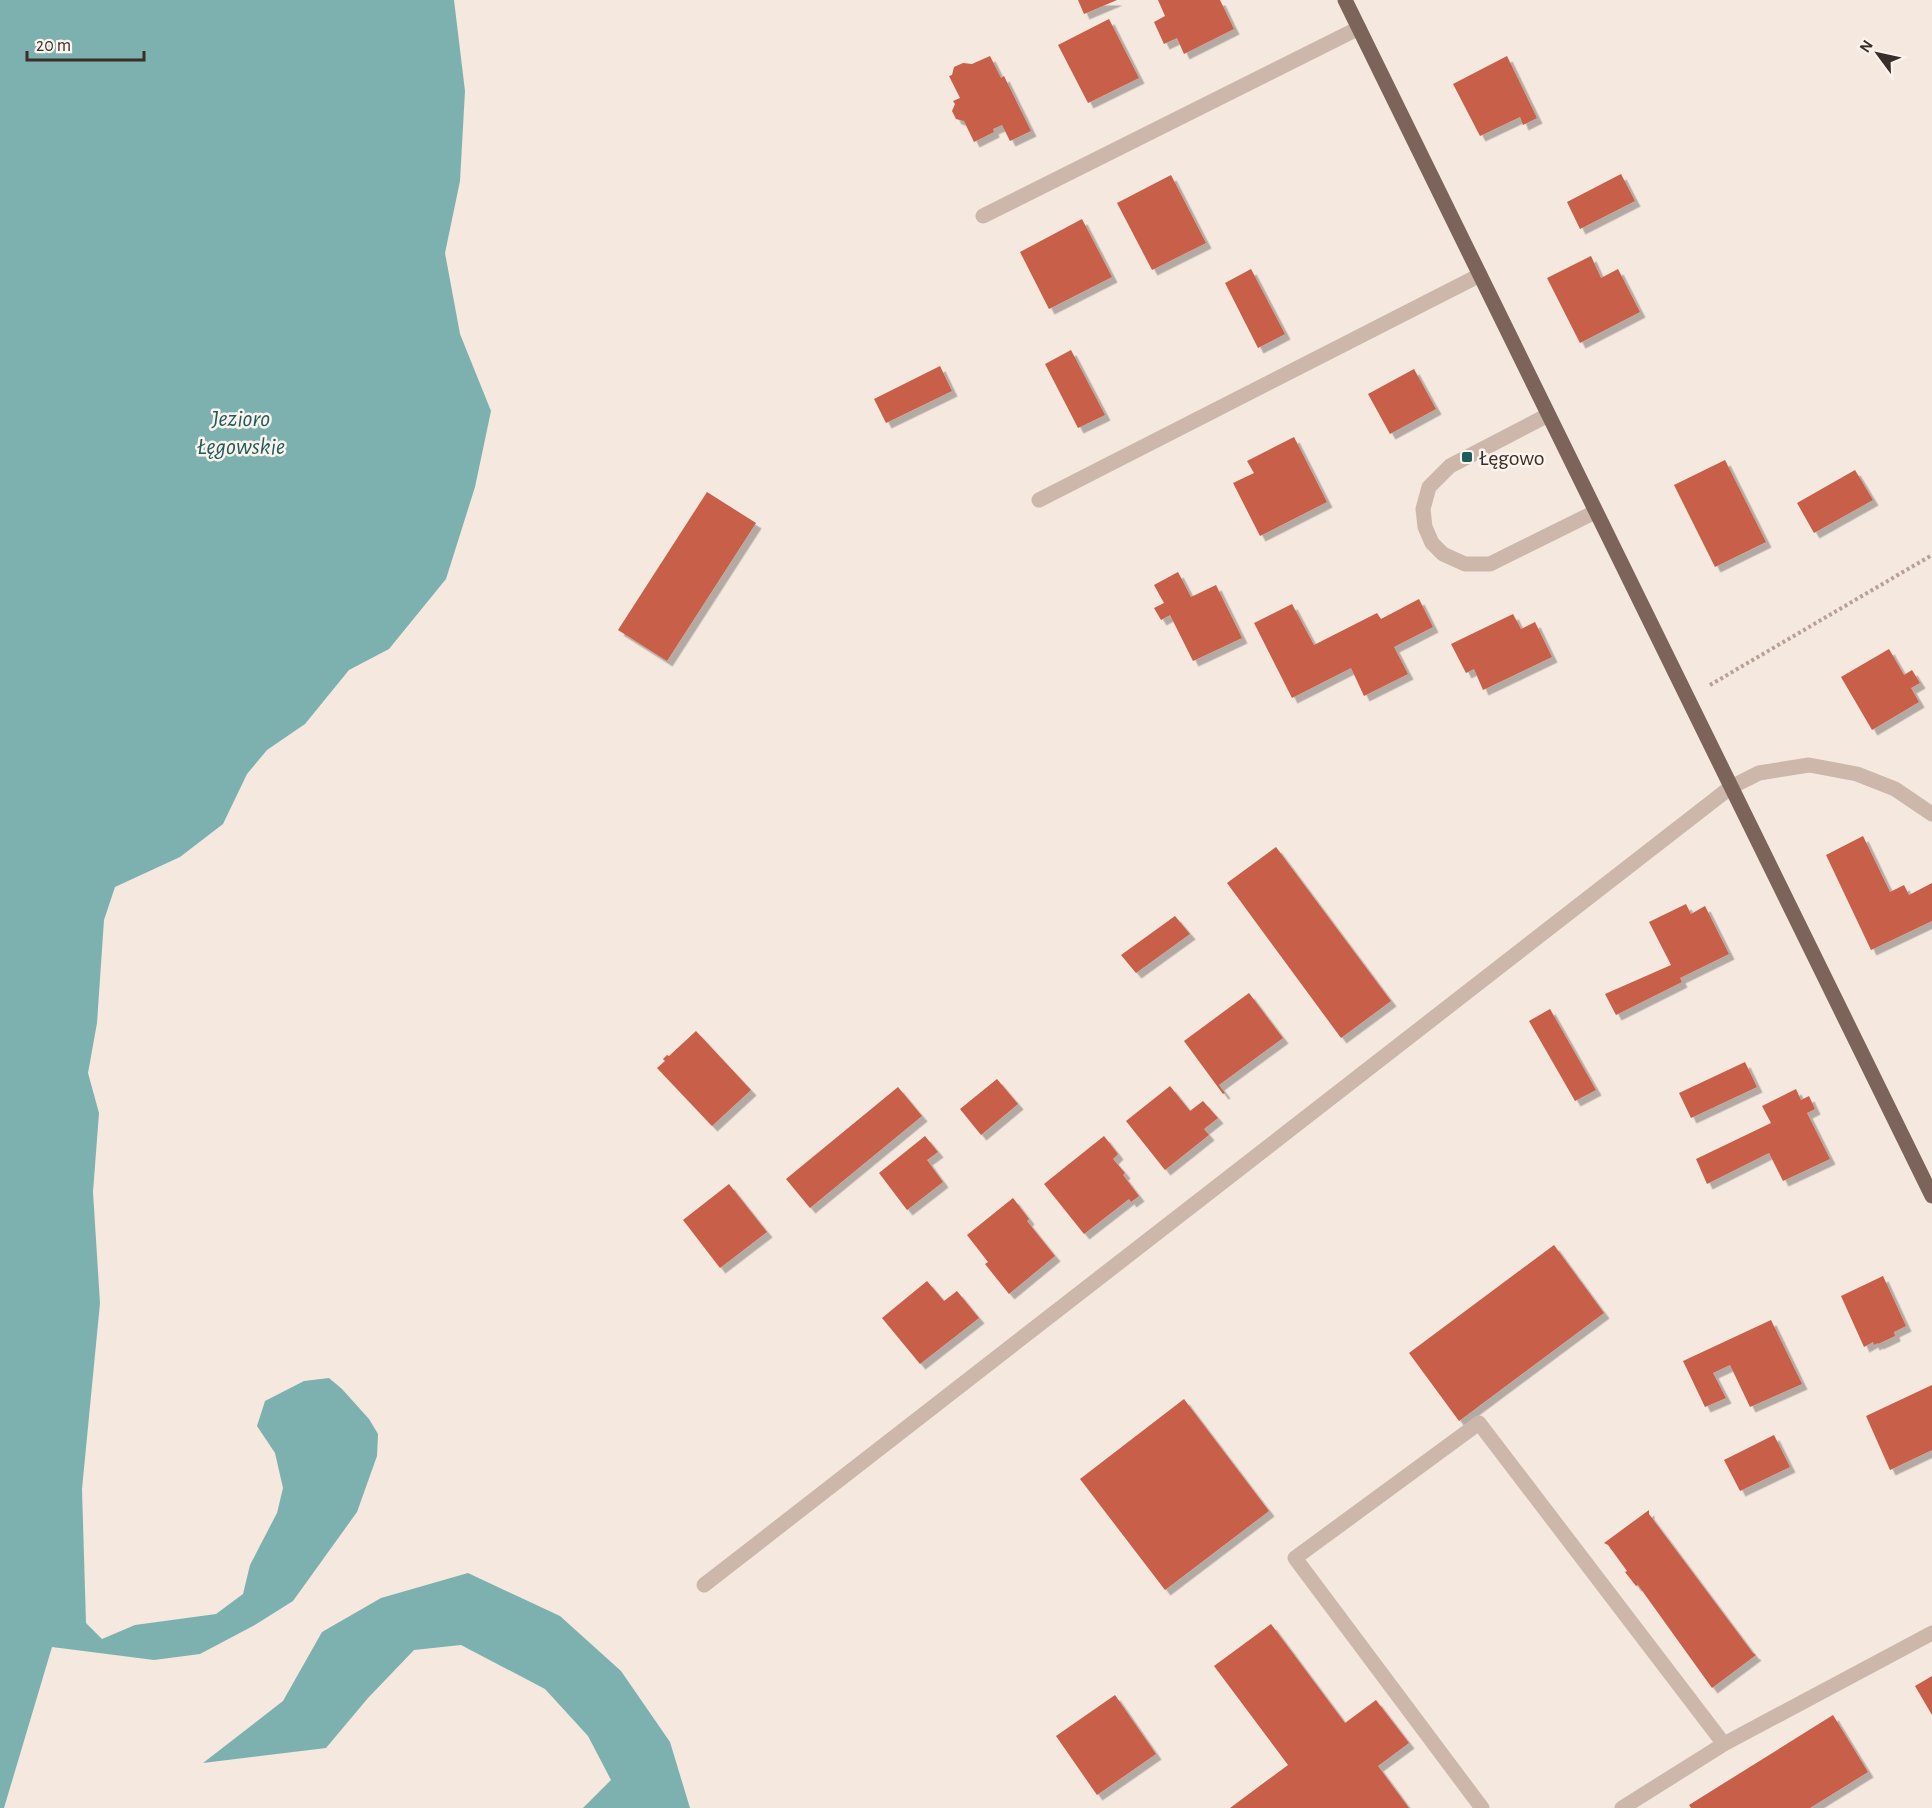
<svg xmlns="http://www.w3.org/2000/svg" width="1932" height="1808" viewBox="0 0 1932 1808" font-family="'Alegreya Sans',sans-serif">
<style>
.water{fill:#7db1b0}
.building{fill:#c85e48;filter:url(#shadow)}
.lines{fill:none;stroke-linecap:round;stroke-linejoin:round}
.path{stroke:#b8a194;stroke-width:4;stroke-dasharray:3 3;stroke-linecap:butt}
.minor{stroke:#ccb7aa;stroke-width:15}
.major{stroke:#7c645b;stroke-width:15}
.poi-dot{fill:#1e5d5c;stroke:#fbf3ec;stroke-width:2}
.labels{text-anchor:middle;stroke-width:5;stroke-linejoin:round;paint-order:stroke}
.poi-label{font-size:22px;fill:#3a2e2a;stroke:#fbf3ec;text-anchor:start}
.water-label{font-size:24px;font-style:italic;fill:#1e5d5c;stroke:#fbf3ec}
</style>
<defs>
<filter id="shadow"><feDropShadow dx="5.5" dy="5.5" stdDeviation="0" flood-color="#0004"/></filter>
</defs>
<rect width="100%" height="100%" fill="#f4e8df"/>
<!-- water -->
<path class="water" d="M0 0H454L465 91 460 181 445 253 460 334 491 411 475 487 446 579 389 649 349 670 305 724 267 750 247 774 223 824 180 857 115 887 104 920 97 1023 88 1073 99 1113 93 1192 100 1303 82 1489 86 1623 102 1639 135 1625 216 1614 243 1594 250 1565 277 1513 283 1488 275 1453 257 1426 265 1401 304 1381 329 1378 342 1389 369 1419 378 1434 377 1456 357 1512 293 1601 253 1626 200 1654 154 1660 52 1647 4 1808H0Z
M468 1573 560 1616 621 1671 670 1742 690 1808H583L611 1780 588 1736 545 1689 461 1645 414 1650 368 1698 326 1748 203 1763 283 1701 322 1632 381 1598Z"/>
<!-- building -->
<path class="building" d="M1078 0H1117L1084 14Z
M1158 0H1220L1234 29 1184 54 1177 38 1164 44 1154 22 1165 16Z
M1109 19 1139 78 1088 103 1058 45Z
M990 56 1001 78 1004 76 1031 131 1010 141 1002 125 993 129 994 132 974 142 964 121 956 119 952 111 955 104 953 101 960 98 949 76 952 75 954 67 963 63 972 64Z
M1507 56 1537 118 1523 125 1520 117 1480 136 1453 84Z
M1621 174 1635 201 1580 229 1567 202Z
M1171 175 1206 243 1152 270 1117 203Z
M1082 219 1112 277 1049 309 1020 252Z
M1591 256 1601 278 1618 269 1640 312 1580 343 1547 278Z
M1251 269 1285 334 1258 348 1225 283Z
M1071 350 1105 415 1078 428 1045 364Z
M940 366 952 391 886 423 874 399Z
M1414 369 1436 409 1390 434 1368 394Z
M1294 437 1327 502 1260 536 1233 483 1254 473 1247 461Z
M1725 460 1766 542 1715 567 1674 485Z
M1855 470 1873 500 1814 533 1797 503Z
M707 492 756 523 667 661 618 630Z
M1178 572 1191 597 1216 585 1242 638 1193 661 1170 615 1161 620 1154 608 1164 603 1154 585Z
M1419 599 1433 627 1394 647 1408 674 1364 696 1351 668 1292 698 1254 623 1292 604 1314 645 1377 613 1381 619Z
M1513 614 1521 629 1535 622 1552 657 1483 690 1474 669 1466 673 1451 644Z
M1889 649 1904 675 1912 670 1920 683 1911 688 1919 702 1872 730 1841 677Z
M1863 836 1890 892 1904 885 1909 895 1932 883V921L1871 950 1826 855Z
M1276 847 1391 1001 1341 1038 1227 883Z
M1686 904 1691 914 1705 906 1729 954 1680 978 1682 982 1616 1015 1605 994 1671 965 1649 922Z
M1175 916 1190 934 1136 973 1121 955Z
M1249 993 1283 1038 1219 1085 1225 1093 1223 1094 1184 1041Z
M1550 1009 1596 1090 1575 1101 1529 1021Z
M696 1031 751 1090 712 1126 657 1068 665 1061 663 1059 667 1055 669 1056Z
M1745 1062 1757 1087 1691 1118 1679 1093Z
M997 1079 1018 1104 981 1135 960 1109Z
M1170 1086 1190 1111 1203 1101 1218 1118 1204 1129 1209 1135 1165 1170 1126 1121Z
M898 1087 922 1116 810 1208 786 1179Z
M1796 1089 1801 1100 1809 1096 1815 1109 1807 1113 1830 1159 1783 1181 1769 1153 1707 1184 1696 1159 1771 1123 1762 1106Z
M925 1136 938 1152 927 1160 943 1182 907 1210 879 1173Z
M1104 1136 1118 1154 1113 1159 1125 1173 1123 1175 1139 1196 1131 1202 1129 1199 1084 1234 1044 1184Z
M729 1184 767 1232 720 1268 683 1220Z
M1013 1198 1029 1219 1027 1221 1055 1256 1009 1294 985 1264 988 1262 967 1235Z
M1554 1245 1604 1313 1459 1421 1409 1353Z
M1883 1276 1906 1326 1894 1332 1895 1336 1878 1344V1343L1874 1345 1873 1342 1864 1347 1841 1296Z
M927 1281 944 1301 957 1291 979 1318 920 1364 882 1318Z
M1771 1320 1802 1384 1750 1407 1730 1365 1713 1373 1726 1398 1705 1407 1683 1361Z
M1932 1385V1450L1890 1470 1866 1416Z
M1184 1399 1269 1511 1165 1590 1080 1479Z
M1774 1435 1790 1467 1740 1491 1724 1460Z
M1649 1510V1514L1753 1653 1756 1655 1712 1688 1638 1585 1636 1586 1625 1572 1627 1571 1608 1545 1604 1543Z
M1271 1624 1345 1723 1376 1700 1409 1743 1378 1766 1409 1808H1230L1288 1765 1214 1666Z
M1932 1676V1715L1915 1686Z
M1115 1695 1156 1754 1097 1795 1056 1736Z
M1833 1715 1868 1772 1810 1808H1691L1689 1805Z"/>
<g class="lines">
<!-- path -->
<path class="path" d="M1710 685 1932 555"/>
<!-- minor -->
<path class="minor" d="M983 216 1359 28
M1548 415 1450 466 1429 487 1423 509 1425 527 1432 543 1443 554 1465 564H1490L1595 512
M1039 500 1480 275
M704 1585 1731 787 1759 773 1809 765 1857 774 1895 789 1932 814
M1482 1808 1295 1558 1479 1423 1724 1744
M1622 1808 1724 1744 1932 1633"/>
<!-- major -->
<path class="major" d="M1345 0 1932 1196"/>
</g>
<!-- markers -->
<rect class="poi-dot" x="1461" y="451" width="12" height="12" rx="3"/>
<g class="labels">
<!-- poi labels -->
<g class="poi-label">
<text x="1479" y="465">Łęgowo</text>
</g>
<!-- water labels -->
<g class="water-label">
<text x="241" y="426">Jezioro<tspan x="241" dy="28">Łęgowskie</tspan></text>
</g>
</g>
<!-- north arrow -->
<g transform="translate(1878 54) rotate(303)" stroke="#fbf3ec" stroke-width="4.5" paint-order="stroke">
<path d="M0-4.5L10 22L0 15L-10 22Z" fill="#3a2e2a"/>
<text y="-9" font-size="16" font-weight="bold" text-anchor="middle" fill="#3a2e2a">N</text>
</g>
<!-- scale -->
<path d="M27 51v9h117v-9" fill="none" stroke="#3a2e2a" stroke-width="3"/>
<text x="36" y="51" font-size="18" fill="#3a2e2a" stroke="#fbf3ec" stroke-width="4.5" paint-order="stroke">20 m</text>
</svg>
